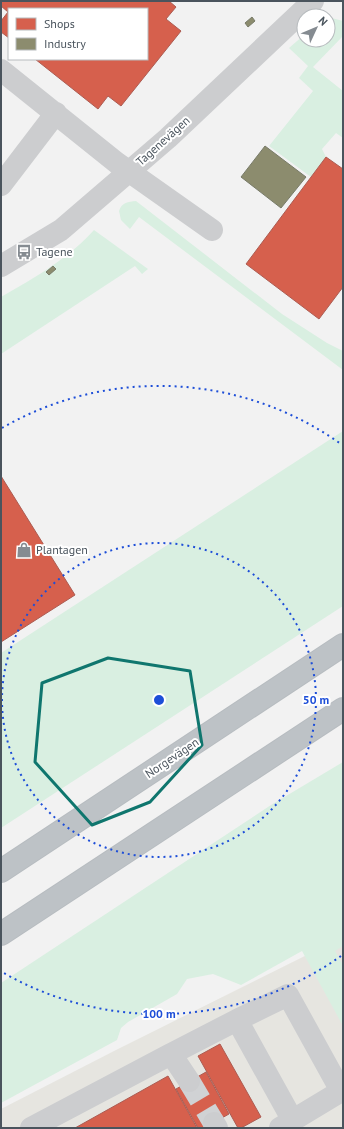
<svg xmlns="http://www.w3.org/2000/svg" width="344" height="1129" viewBox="0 0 344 1129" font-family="'PT Sans',sans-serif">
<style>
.commercial{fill:#e6e5e0}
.green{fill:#d9efe1}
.shops{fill:#d6604d;stroke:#ac5c52}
.industry{fill:#8c8c6e;stroke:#787b69}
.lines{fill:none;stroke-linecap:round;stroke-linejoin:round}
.minor-tunnel{stroke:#d0d2d4;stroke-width:22;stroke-dasharray:22 11;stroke-linecap:butt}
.highway-casing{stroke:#b7bcc0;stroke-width:24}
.minor{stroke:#cccdcf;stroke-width:22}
.highway{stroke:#bdc2c6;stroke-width:22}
.marked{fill:none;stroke:#0f766e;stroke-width:3;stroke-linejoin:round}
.ring{fill:none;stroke:#1d4ed8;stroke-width:2;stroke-dasharray:2 4}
.labels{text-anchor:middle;stroke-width:4;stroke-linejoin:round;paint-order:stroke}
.street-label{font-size:12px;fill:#4a545d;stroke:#fff}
.poi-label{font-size:12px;fill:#4a545d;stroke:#fff;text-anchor:start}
.centre{fill:#1d4ed8;stroke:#fff;stroke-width:2}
.ring-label{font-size:12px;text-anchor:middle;font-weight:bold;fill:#1d4ed8;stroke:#fff;stroke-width:4;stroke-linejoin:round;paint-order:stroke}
</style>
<rect width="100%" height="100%" fill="#f2f2f2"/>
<!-- commercial -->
<path class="commercial" d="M343 937V1128H1V1109L116 1050Z"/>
<!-- green -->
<path class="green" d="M328 17 343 21V36L313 67 343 91V138L336 133 322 149 326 157 311 177 269 146 313 91 299 78 308 66 289 48 304 35V40H328Z
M136 201 282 314 327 343 343 351V370L139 217 130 229 121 220 119 211C122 202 128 202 136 201Z
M94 230 148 269 142 274 135 266 1 354V297C34 278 68 259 94 230Z
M343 431V606L1 828V653Z
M343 762V946L335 951 343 965V1026L302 951 241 985 213 974 187 979 177 994 128 1022 121 1028 117 1040 1 1103V983L271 805Z"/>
<!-- shops -->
<path class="shops" d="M1 1H169L176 7 166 19 181 31 121 106 108 96 98 109 35 59H147V9H9V38L1 32V21L8 12 1 6Z
M326 157 343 169V287L319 319 246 264Z
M1 476 75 595 1 642Z
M220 1044 261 1117 241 1128H238L198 1056Z
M206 1072 229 1114 204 1128H198L176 1089Z
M168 1076 197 1128H75Z"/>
<!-- industry -->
<path class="industry" d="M252 17 255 21 248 27 245 23Z
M265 146 306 177 281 208 241 177Z
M53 266 56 269 49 275 46 272Z"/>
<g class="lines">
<!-- minor-tunnel -->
<path class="minor-tunnel" d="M189 1081 214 1123"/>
<!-- highway casing -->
<g class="highway-casing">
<path id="highway" d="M1 871 343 645
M1 934 343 709"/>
</g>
<!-- minor -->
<path class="minor" d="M1 70 117 163 212 230
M1 185 56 113
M1 266 61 230 168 138 313 1
M237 1020 288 995 341 1091
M171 1054 237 1020 293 1121
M214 1123 217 1128
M31 1128 171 1054 189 1081
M280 1128 343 1090"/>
<!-- highway -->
<use href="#highway" class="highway"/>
</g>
<!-- marked area -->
<path class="marked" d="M108 658 190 671 202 745 150 802 92 825 35 762 42 683Z"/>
<!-- distance rings -->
<g class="ring">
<circle cx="159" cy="700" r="157"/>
<path d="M341 956A314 314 0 0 1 2 972M2 428A314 314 0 0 1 341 444"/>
</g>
<!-- icons -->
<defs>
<g id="bus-bare" transform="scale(1.2)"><path d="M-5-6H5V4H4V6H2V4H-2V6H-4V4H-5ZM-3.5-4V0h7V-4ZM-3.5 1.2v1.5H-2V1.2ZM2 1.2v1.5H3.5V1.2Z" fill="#858b91" stroke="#fff" stroke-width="2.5" paint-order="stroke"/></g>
<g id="shop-bare" transform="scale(1.2)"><path d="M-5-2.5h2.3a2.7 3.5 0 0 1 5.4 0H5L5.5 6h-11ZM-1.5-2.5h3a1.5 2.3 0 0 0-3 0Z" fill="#858b91" stroke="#fff" stroke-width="2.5" paint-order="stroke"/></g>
</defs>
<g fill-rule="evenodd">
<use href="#bus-bare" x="24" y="252"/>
<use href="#shop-bare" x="24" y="550"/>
</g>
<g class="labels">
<!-- street labels -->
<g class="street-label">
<text transform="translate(163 141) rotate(-42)" y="4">Tagenevägen</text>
<text transform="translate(172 758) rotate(-34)" y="4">Norgevägen</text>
</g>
<!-- poi labels -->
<g class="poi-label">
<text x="36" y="256">Tagene</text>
<text x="36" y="554">Plantagen</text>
</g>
</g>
<circle cx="159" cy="700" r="6" class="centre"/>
<g class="ring-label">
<text x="316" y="704">50 m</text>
<text x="159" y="1018">100 m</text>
</g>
<!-- border -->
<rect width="344" height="1129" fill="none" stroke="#4a545d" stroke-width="4"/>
<!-- legend -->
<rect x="8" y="8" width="140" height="52" fill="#ffffff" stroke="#b7bbbe"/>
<rect x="16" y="18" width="20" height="12" fill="#d6604d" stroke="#b7bbbe"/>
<text x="44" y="28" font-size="12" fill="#4a545d">Shops</text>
<rect x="16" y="38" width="20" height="12" fill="#8c8c6e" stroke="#b7bbbe"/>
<text x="44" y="48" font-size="12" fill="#4a545d">Industry</text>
<!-- north arrow -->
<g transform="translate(316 28) rotate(46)"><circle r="19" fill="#ffffff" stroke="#b7bbbe"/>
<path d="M0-3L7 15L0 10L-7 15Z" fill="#858b91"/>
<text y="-6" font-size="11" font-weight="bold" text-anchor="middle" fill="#4a545d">N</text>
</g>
</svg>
